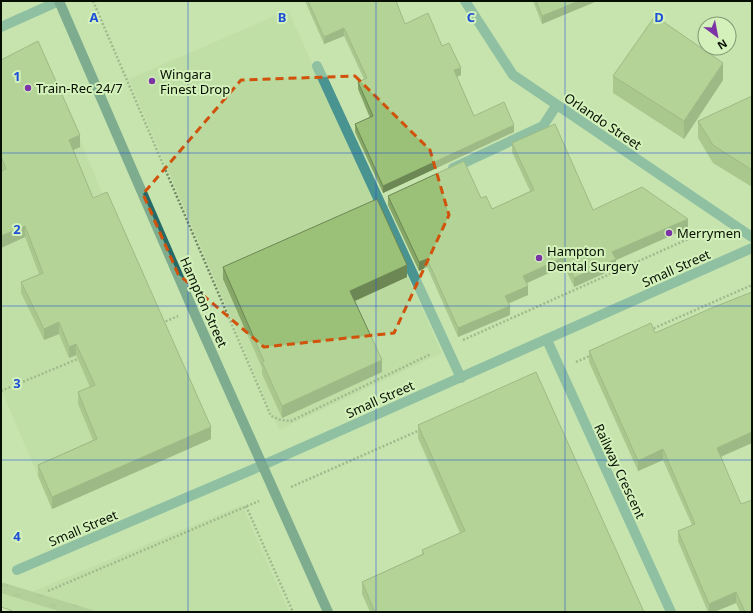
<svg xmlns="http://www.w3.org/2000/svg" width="753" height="613" viewBox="0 0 753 613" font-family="'Noto Sans',sans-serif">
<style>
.built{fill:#b9d99e}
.grass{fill:url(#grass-tufts)}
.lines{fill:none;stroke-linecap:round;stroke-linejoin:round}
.path{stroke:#738763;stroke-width:2.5;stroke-dasharray:2 2;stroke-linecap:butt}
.service{stroke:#499490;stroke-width:10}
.minor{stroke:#499490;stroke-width:10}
.secondary{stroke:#256a67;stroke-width:10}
.rail-casing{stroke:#6e825f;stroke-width:4.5}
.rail{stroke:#d4f1bc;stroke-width:3;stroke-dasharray:9;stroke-linecap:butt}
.wall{fill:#85a667}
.shaded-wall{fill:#6c8754}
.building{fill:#9bc178;stroke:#6c8754}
.marked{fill:none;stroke:#d1520b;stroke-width:3;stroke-dasharray:8 5;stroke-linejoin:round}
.grid{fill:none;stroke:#1d4ed8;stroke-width:1;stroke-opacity:0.55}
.poi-dot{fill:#7c33a5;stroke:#d4f1bc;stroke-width:1.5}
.labels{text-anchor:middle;stroke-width:4;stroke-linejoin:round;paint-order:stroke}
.poi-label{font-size:13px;fill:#060f01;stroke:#d4f1bc;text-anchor:start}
.street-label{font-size:13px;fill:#060f01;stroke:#d4f1bc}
.grid-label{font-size:13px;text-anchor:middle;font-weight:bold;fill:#1d4ed8;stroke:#d4f1bc;stroke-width:4;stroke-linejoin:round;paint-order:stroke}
</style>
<defs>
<pattern id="grass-tufts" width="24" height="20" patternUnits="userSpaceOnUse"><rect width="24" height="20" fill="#9cb982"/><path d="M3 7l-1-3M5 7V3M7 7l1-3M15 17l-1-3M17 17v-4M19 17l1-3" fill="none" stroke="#859e6e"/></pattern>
</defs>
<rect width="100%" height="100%" fill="#c7e4af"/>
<!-- built -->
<path class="built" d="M288 10 442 353 279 430 129 79Z
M41 48 107 204 211 439 52 509 1 389V65Z
M242 505 289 612H99L31 592Z
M1 593 61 612H1Z"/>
<!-- grass -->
<path class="grass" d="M1 582 99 612H61L1 593Z"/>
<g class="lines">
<!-- path -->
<path class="path" d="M93 1 271 416 281 420 291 421 431 354
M162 323 178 316
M650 330 752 285
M463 340 708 230
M576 362 592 355
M1 391 80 358
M291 487 420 430
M246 506 293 612
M48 591 259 501"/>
<!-- service -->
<path class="service" d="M317 66 461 378
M453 168 543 126 556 106"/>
<!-- minor -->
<path class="minor" d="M465 1 513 75 752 237
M1 27 59 1
M547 340 671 612
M17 570 263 465 752 248"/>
<!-- secondary -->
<path class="secondary" d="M59 1 193 310 328 612"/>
<!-- rail casing -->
<g class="rail-casing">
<path id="rail" d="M1 609 10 612"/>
</g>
<!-- rail -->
<use href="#rail" class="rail"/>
</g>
<!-- wall -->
<path class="wall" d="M305 1H396L405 24 442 46 461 75 457 77 474 116 514 132 383 193 355 132V124L370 118 358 89V82L364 79 344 36 324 44Z
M533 1H597L542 24Z
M1 60 80 147 73 150 93 198 211 439 52 509 38 476V465L93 440 78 404V392L90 387 76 355 69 358 59 334 44 340 21 293V282L39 274 25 237 1 248V171H2L1 168Z
M613 76 723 80 684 139 613 93Z
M752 96V187L713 163 698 138V121Z
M512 143 593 210 688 228 616 260V268L574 287 564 266 526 283 528 295 508 303 510 315 458 337 427 267 419 271 388 205V196L481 198 492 209 530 191 512 152Z
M223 267 407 277 355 301 382 372 282 418 262 374V368L223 279Z
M752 292V443L721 457 752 612H740L736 603 714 612H708L678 541V531L692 525 663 460 638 471 589 362V351L655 333Z
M418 425 644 612H370L362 594V582L422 554V550L460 533 418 438Z"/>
<!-- shaded-wall -->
<path class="shaded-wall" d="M579 1H597L542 24V16Z
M344 28V36L324 44V37Z
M723 63V80L684 139V121Z
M461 68V75L454 78V70Z
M514 125V132L383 193V186Z
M80 135V147L69 152V140Z
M688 219V228L616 260V268L574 287V278L612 252Z
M25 226V237L1 248V236Z
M564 257V266L523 285V276Z
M427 259V267L419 271V262Z
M407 265V277L350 303V291Z
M528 286V295L505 305V296Z
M510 306V315L458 337V328Z
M59 322V334L44 340V329Z
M76 344V355L69 358V347Z
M382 360V372L282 418V406Z
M211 427V439L52 509V497Z
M752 432V443L717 458V448Z
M663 449V460L638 471V461Z
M736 592V603L714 612H709V604Z"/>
<!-- building -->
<path class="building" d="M308 1H396L405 24 428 13 442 46 449 43 461 68 454 70 474 116 504 102 514 125 383 186 355 124 373 116 358 82 367 78 344 28 324 37Z
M536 1H579L542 16Z
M655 16 723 63 684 121 613 76Z
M38 41 80 135 69 140 93 198 107 192 211 427 52 497 38 465 97 439 78 392 95 385 76 344 69 347 59 322 44 329 21 282 43 273 25 226 1 236V171L6 169 1 156V60Z
M752 96V170L713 145 698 121Z
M555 124 593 210 642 187 688 219 612 252 616 259 574 278 564 257 523 276 528 286 505 296 510 306 458 328 427 259 419 262 388 196 464 161 481 198 486 196 492 209 534 190 512 143Z
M377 199 407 265 350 291 382 360 282 406 262 362 264 361 223 267Z
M752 292V432L717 448 741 504 752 500V612H745L736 592 709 604 678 531 695 524 663 449 638 461 589 351 651 323 655 333 714 307Z
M536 372 644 612H375L362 582 424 554 422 550 465 531 418 425Z"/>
<!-- marked area -->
<path d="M0 0H753V613H0ZM355 76 430 150 449 215 394 333 264 347 178 274 143 194 241 80Z" fill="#c7e4af" fill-opacity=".55" fill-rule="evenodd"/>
<path class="marked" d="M355 76 430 150 449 215 394 333 264 347 178 274 143 194 241 80Z"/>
<!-- grid -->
<path class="grid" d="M188 1V612M376 1V612M565 1V612M1 153H752M1 306H752M1 460H752"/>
<!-- markers -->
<g class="poi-dot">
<circle cx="152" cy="81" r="4"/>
<circle cx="28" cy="88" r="4"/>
<circle cx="669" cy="233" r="4"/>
<circle cx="539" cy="258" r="4"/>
</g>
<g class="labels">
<!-- poi labels -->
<g class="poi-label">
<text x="160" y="79">Wingara<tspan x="160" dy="15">Finest Drop</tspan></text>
<text x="36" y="93">Train-Rec 24/7</text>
<text x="677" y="238">Merrymen</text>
<text x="547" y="256">Hampton<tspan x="547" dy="15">Dental Surgery</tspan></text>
</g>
<!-- street labels -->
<g class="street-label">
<text transform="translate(603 121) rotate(34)" y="5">Orlando Street</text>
<text transform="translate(676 268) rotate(-24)" y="5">Small Street</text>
<text transform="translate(204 302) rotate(66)" y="5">Hampton Street</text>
<text transform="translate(380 399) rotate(-24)" y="5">Small Street</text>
<text transform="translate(620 471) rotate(65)" y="5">Railway Crescent</text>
<text transform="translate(83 528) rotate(-23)" y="5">Small Street</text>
</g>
</g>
<g class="grid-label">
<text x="94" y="22">A</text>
<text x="282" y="22">B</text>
<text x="471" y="22">C</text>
<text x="659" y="22">D</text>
<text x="17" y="81">1</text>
<text x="17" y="234">2</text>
<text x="17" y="388">3</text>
<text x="17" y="541">4</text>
</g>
<!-- border -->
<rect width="753" height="613" fill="none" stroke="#060f01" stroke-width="4"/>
<!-- north arrow -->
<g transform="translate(717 36) rotate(148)"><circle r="19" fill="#d4f1bc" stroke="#829771"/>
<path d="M0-3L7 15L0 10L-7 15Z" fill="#7c33a5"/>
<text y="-6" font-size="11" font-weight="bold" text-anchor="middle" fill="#060f01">N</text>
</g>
</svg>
